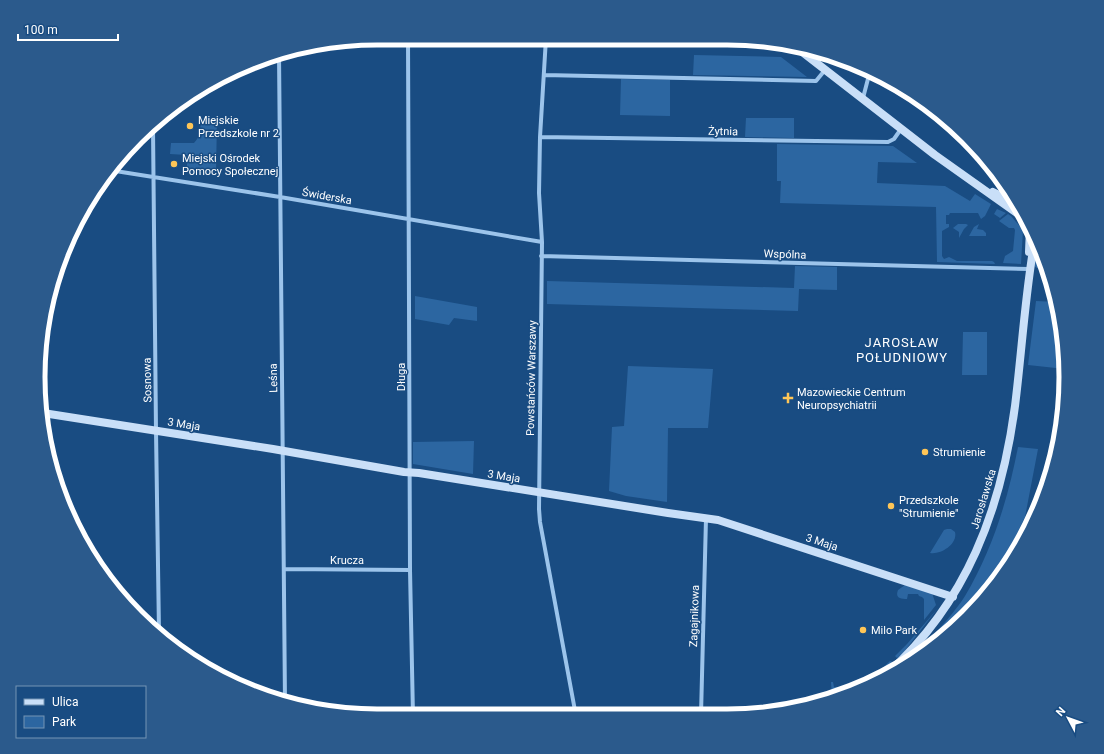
<svg xmlns="http://www.w3.org/2000/svg" width="1104" height="754" viewBox="0 0 1104 754" font-family="Roboto,sans-serif">
<style>
.green{fill:#2c66a1}
.lines{fill:none;stroke-linecap:round;stroke-linejoin:round}
.street{stroke:#9cc4eb;stroke-width:4}
.secondary{stroke:#c9dff8;stroke-width:8}
.poi-dot{fill:#ffc657;stroke:#194c82;stroke-width:1.5}
.labels{text-anchor:middle;stroke-width:3;stroke-linejoin:round;paint-order:stroke}
.poi-label{font-size:11px;fill:#fff;stroke:#194c82;text-anchor:start}
.street-label{font-size:11px;fill:#fff;stroke:#194c82}
.quarter-label{font-size:13px;letter-spacing:1px;fill:#fff;stroke:#194c82}
.rim{fill:none;stroke:#fff;stroke-width:5}
</style>
<rect width="100%" height="100%" fill="#194c82"/>
<!-- green -->
<path class="green" d="M694 55 781 57 807 77 693 75Z
M621 79 670 80V116L620 115Z
M746 118H794V138L745 137Z
M201 120H217L216 172 187 171V155L170 154 171 143H194C201 136 200 129 201 120Z
M777 144 893 146 917 163 878 162 877 183 945 186 970 201 975 194 991 204 985 216 981 219 978 213H950L949 215H946V224H949V227L942 231V256L944 259 949 257 957 261H992L994 262 995 264 937 262 936 207 780 203 781 181H777Z
M997 209 1006 213 1000 218 994 214Z
M1008 214 1011 216 1023 230 1021 264 1003 263 1005 256 1013 251 1015 230 1014 228H1009L999 221Z
M958 224H966L968 225 964 229 959 238V232L953 228Z
M979 224 977 229 983 230 986 233V236H969L974 227Z
M1037 242 1046 268H1037L1034 266Z
M795 266 837 267V290L799 289 798 311 547 304V281L794 288Z
M415 296 477 307V321L454 318 449 325 415 319Z
M1036 301 1057 302 1059 311 1065 369 1028 365Z
M963 332H987V375H962Z
M628 366 713 369 708 428H668L667 502 626 496 609 491 612 427 624 426Z
M474 441 473 474 413 464V442Z
M1018 447 1038 449 1025 517 992 586 967 617 927 649 928 642C940 627 955 612 965 596 992 551 1008 499 1018 447Z
M947 529H951L955 532C958 544 941 555 930 553L944 530Z
M905 585 932 593 936 605 924 620V599L922 597 919 596 918 594H908L907 599C900 599 895 598 898 590Z
M938 608 903 653 897 658 895 656 907 644Z
M890 661 894 663 873 681 864 686Z
M831 682H833L834 687H856L857 682H864L854 691 832 698Z"/>
<g class="lines">
<!-- street -->
<path class="street" d="M408 38 410 570 413 716
M546 38 540 137 539 193 542 242 539 509 540 522 576 716
M279 54 285 701
M544 75 816 81 825 70
M863 98 869 75V70
M153 128 156 431 159 632
M540 137 888 142 894 139 901 129
M109 170 280 197 542 242
M541 256 1029 269
M284 569 410 570
M916 645 923 652
M701 715 706 518"/>
<!-- secondary -->
<path class="secondary" d="M792 44 935 155 1021 216
M993 192 1016 203
M1029 252 1030 228
M43 413 273 449 404 472 419 473 668 513 718 520 953 597
M887 674C967 602 1001 510 1015 406 1022 350 1025 294 1035 238"/>
</g>
<!-- markers -->
<g class="poi-dot">
<circle cx="190" cy="126" r="4"/>
<circle cx="174" cy="164" r="4"/>
<path d="M786 392h4v4h4v4h-4v4h-4v-4h-4v-4h4z"/>
<circle cx="925" cy="452" r="4"/>
<circle cx="891" cy="506" r="4"/>
<circle cx="863" cy="630" r="4"/>
</g>
<g class="labels">
<!-- poi labels -->
<g class="poi-label">
<text x="198" y="124">Miejskie<tspan x="198" dy="13">Przedszkole nr 2</tspan></text>
<text x="182" y="162">Miejski Ośrodek<tspan x="182" dy="13">Pomocy Społecznej</tspan></text>
<text x="797" y="396">Mazowieckie Centrum<tspan x="797" dy="13">Neuropsychiatrii</tspan></text>
<text x="933" y="456">Strumienie</text>
<text x="899" y="504">Przedszkole<tspan x="899" dy="13">"Strumienie"</tspan></text>
<text x="871" y="634">Milo Park</text>
</g>
<!-- street labels -->
<g class="street-label">
<text transform="translate(723 131) rotate(1)" y="4">Żytnia</text>
<text transform="translate(327 196) rotate(10)" y="4">Świderska</text>
<text transform="translate(785 254) rotate(2)" y="4">Wspólna</text>
<text transform="translate(401 377) rotate(-90)" y="4">Długa</text>
<text transform="translate(273 378) rotate(-91)" y="4">Leśna</text>
<text transform="translate(531 378) rotate(-89)" y="4">Powstańców Warszawy</text>
<text transform="translate(147 380) rotate(-91)" y="4">Sosnowa</text>
<text transform="translate(184 424) rotate(9)" y="4">3 Maja</text>
<text transform="translate(504 476) rotate(9)" y="4">3 Maja</text>
<text transform="translate(983 499) rotate(-73)" y="4">Jarosławska</text>
<text transform="translate(822 542) rotate(18)" y="4">3 Maja</text>
<text x="347" y="564">Krucza</text>
<text transform="translate(694 616) rotate(-88)" y="4">Zagajnikowa</text>
</g>
<!-- quarter labels -->
<g class="quarter-label">
<text x="902" y="347">JAROSŁAW<tspan x="902" dy="15">POŁUDNIOWY</tspan></text>
</g>
</g>
<!-- crop -->
<path d="M0 0H1104V754H0ZM377 45H727A332 332 0 0 1 1059 377V377A332 332 0 0 1 727 709H377A332 332 0 0 1 45 377V377A332 332 0 0 1 377 45Z" fill="#2b5a8c" fill-rule="evenodd"/>
<path class="rim" d="M377 45H727A332 332 0 0 1 1059 377V377A332 332 0 0 1 727 709H377A332 332 0 0 1 45 377V377A332 332 0 0 1 377 45Z"/>
<!-- legend -->
<rect x="16" y="686" width="130" height="52" fill="#194c82" stroke="#7594b4"/>
<rect x="24" y="699" width="20" height="6" fill="#c9dff8" stroke="#7594b4"/>
<text x="52" y="706" font-size="12" fill="#ffffff">Ulica</text>
<rect x="24" y="716" width="20" height="12" fill="#2c66a1" stroke="#7594b4"/>
<text x="52" y="726" font-size="12" fill="#ffffff">Park</text>
<!-- north arrow -->
<g transform="translate(1068 718) rotate(311)" stroke="#194c82" stroke-width="3" paint-order="stroke">
<path d="M0-3L7 15L0 10L-7 15Z" fill="#ffffff"/>
<text y="-6" font-size="11" font-weight="bold" text-anchor="middle" fill="#ffffff">N</text>
</g>
<!-- scale -->
<path d="M18 34v6h100v-6" fill="none" stroke="#ffffff" stroke-width="2"/>
<text x="24" y="34" font-size="12" fill="#ffffff" stroke="#194c82" stroke-width="3" paint-order="stroke">100 m</text>
</svg>
